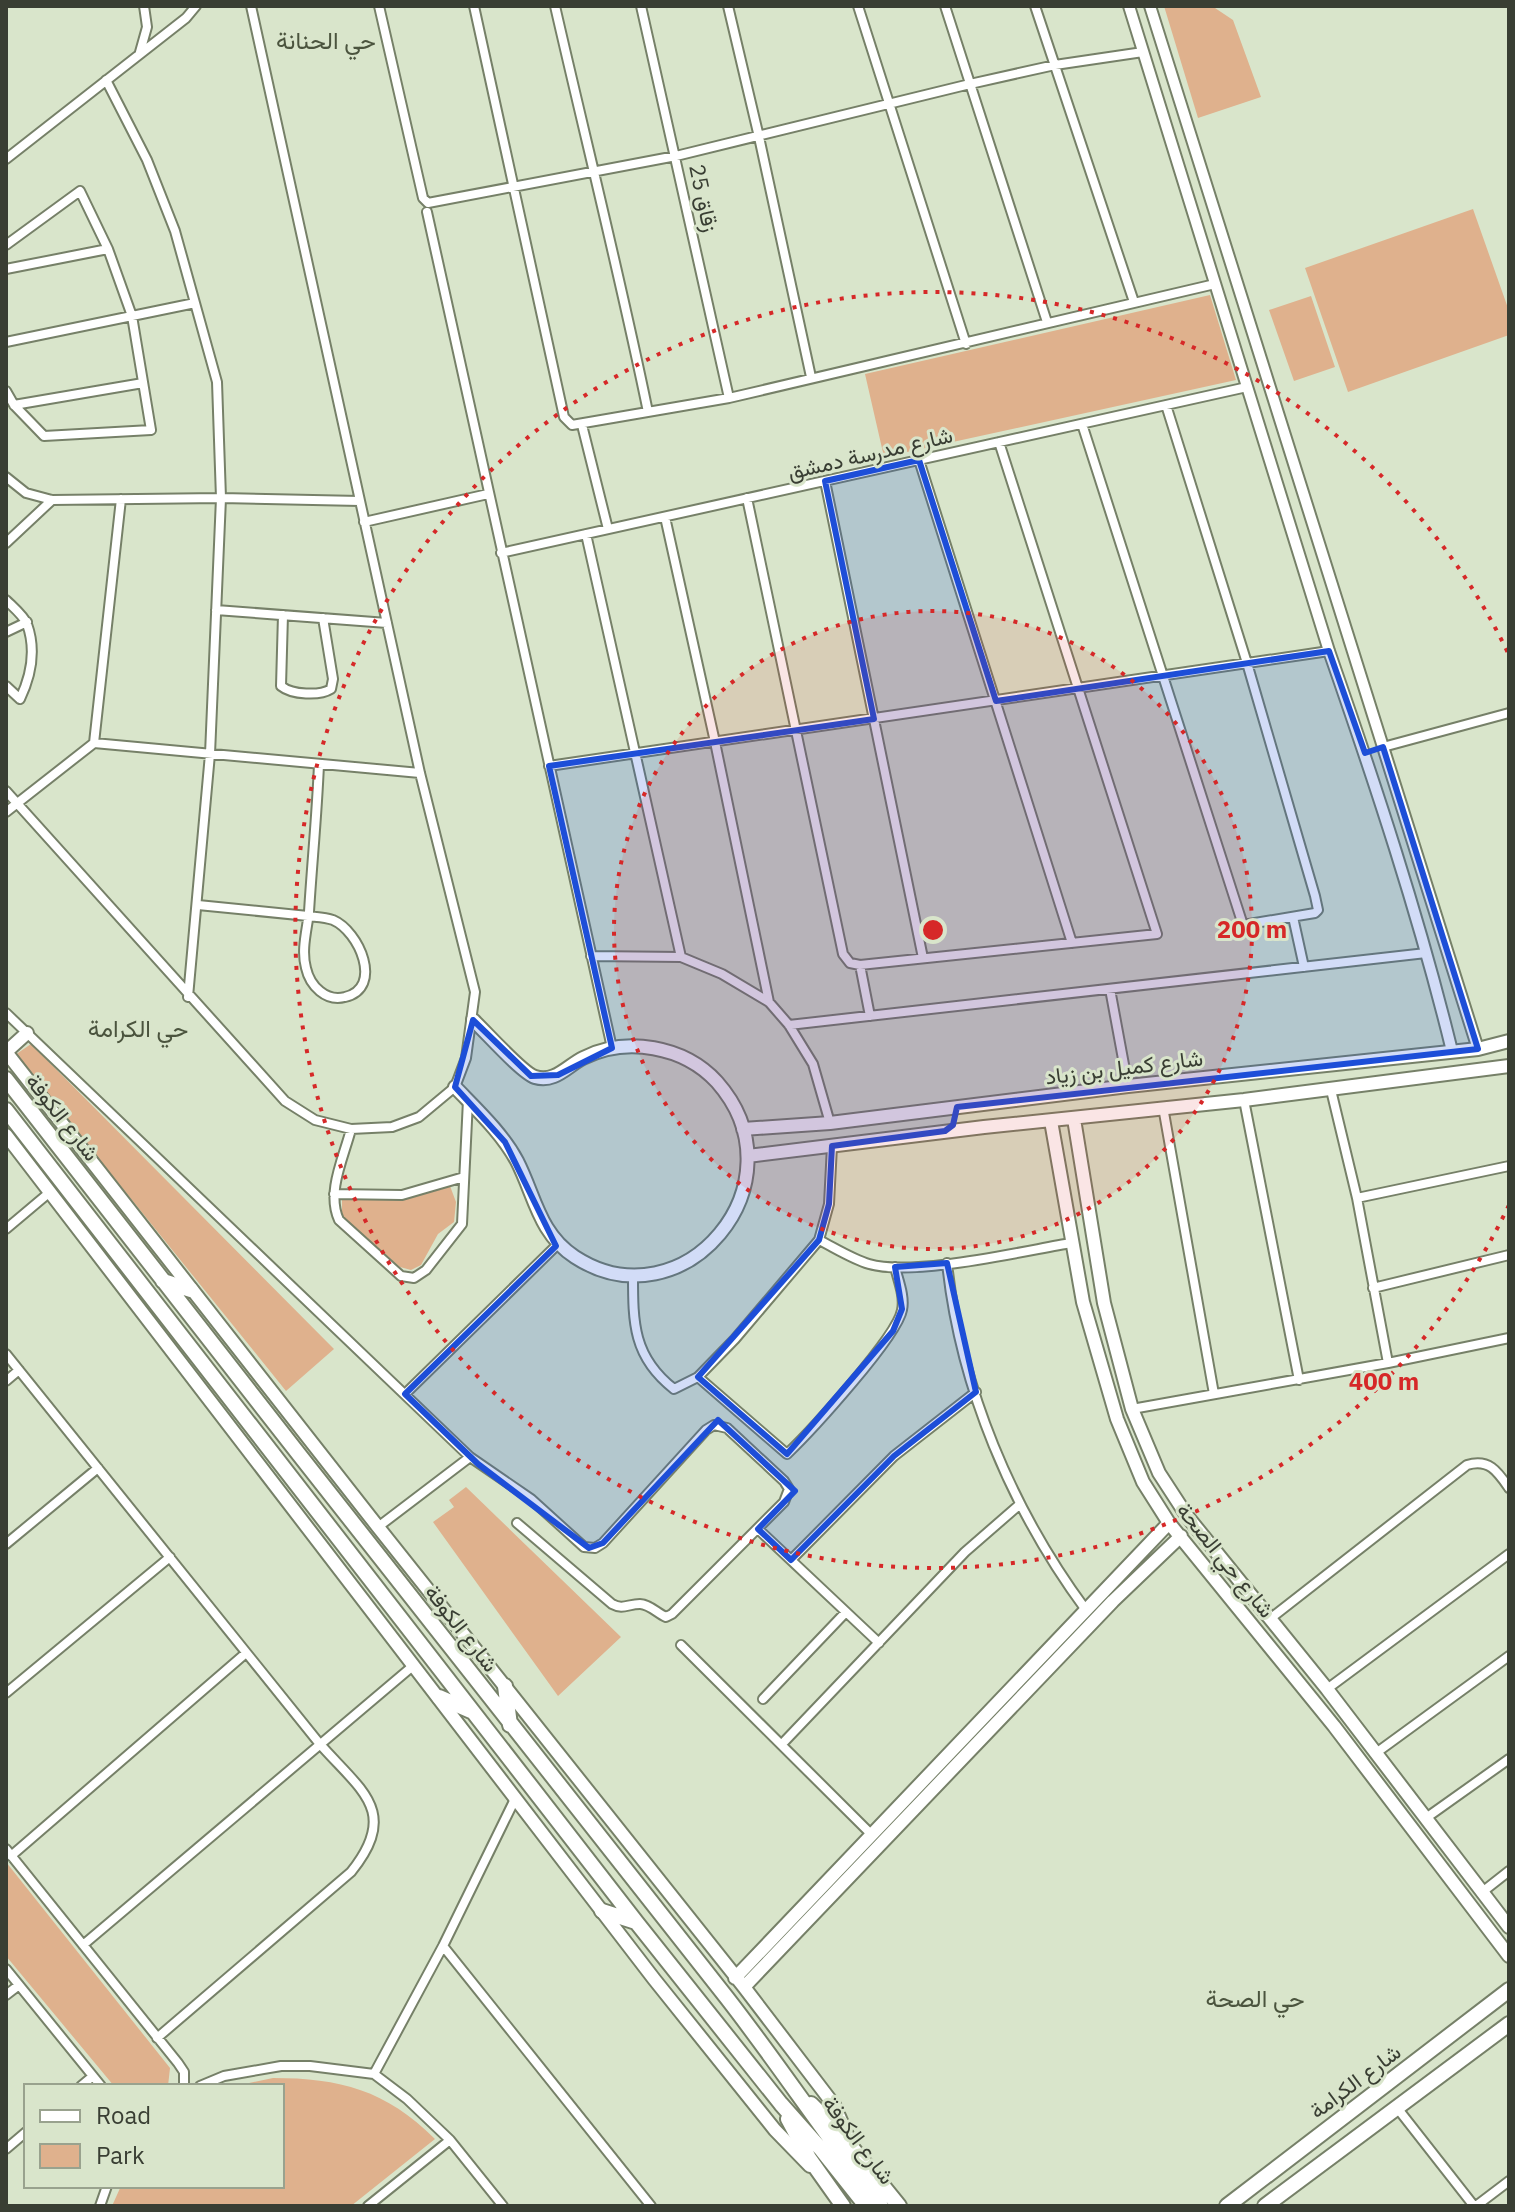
<svg xmlns="http://www.w3.org/2000/svg" width="1515" height="2212" viewBox="0 0 1515 2212" font-family="'IBM Plex Sans',Vazirmatn,sans-serif">
<style>
.green{fill:#dfb18d}
.lines{fill:none;stroke-linecap:round;stroke-linejoin:round}
.minor-casing{stroke:#768068;stroke-width:12}
.tertiary-casing{stroke:#768068;stroke-width:14}
.secondary-casing{stroke:#768068;stroke-width:16}
.primary-casing{stroke:#768068;stroke-width:18}
.trunk-casing{stroke:#768068;stroke-width:18}
.minor{stroke:#fff;stroke-width:8}
.tertiary{stroke:#fff;stroke-width:10}
.secondary{stroke:#fff;stroke-width:12}
.primary{stroke:#fff;stroke-width:14}
.trunk{stroke:#fff;stroke-width:14}
.marked{fill:#1d4ed8;fill-opacity:0.2;stroke:#1d4ed8;stroke-width:6;stroke-linejoin:round}
.ring{fill:none;stroke:#d62828;stroke-width:4;stroke-dasharray:4 8}
.labels{text-anchor:middle;stroke-width:6;stroke-linejoin:round;paint-order:stroke}
.street-label{font-size:22px;fill:#393e33;stroke:#d9e5cb}
.neighbourhood-label{font-size:24px;fill:#4b543e;stroke:#d9e5cb}
.centre{fill:#d62828;stroke:#d9e5cb;stroke-width:4}
.ring-label{font-size:24px;text-anchor:middle;font-weight:bold;fill:#d62828;stroke:#d9e5cb;stroke-width:6;stroke-linejoin:round;paint-order:stroke}
</style>
<rect width="100%" height="100%" fill="#d9e5cb"/>
<!-- green -->
<path class="green" d="M1164 6H1212L1233 20 1261 97 1198 118Z
M1473 209 1509 311V335L1348 392 1305 268Z
M1210 295 1236 380 884 457 865 374Z
M1311 296 1335 367 1294 381 1269 310Z
M31 1044 334 1349 286 1391 15 1055Z
M450 1186 456 1202 454 1222 438 1234 421 1265 411 1270 400 1267 342 1216V1200L407 1199Z
M466 1487 621 1637 558 1696 433 1522 454 1507 449 1500Z
M6 1862 170 2068 168 2086H114L6 1956Z
M273 2078C340 2078 386 2090 435 2139L351 2206H112L121 2186H282V2086H235Z"/>
<g class="lines">
<!-- minor casing -->
<g class="minor-casing">
<path id="minor" d="M379 6 423 198 428 203 676 156 970 84 1055 65 1143 52
M474 6 564 417 572 425 729 398 1215 284
M555 6C586 141 620 276 648 412
M641 6 729 398
M728 6 759 137 811 377
M858 6 966 344
M945 6 1047 322
M1035 6 1134 302
M140 52 147 27 144 6
M106 80 147 160 175 231 217 382 221 498 210 754 188 997
M6 159 186 18 196 6
M427 212 612 1048
M6 245 80 191 108 249 132 316 151 430 44 436 14 405 6 391
M6 269 108 249
M6 342 195 303
M14 405 143 383
M1082 424 1243 925 1315 913 1318 910 1315 896 1247 663 1166 405
M582 425 608 529
M919 460 1072 943
M6 477 26 493 52 500 221 498 360 501
M825 481 923 958
M747 498 843 954 850 963 860 965 1157 934 999 442
M665 517 715 742 769 1002
M364 522 488 494
M586 534 681 957
M6 543 52 500
M501 553 1247 387
M6 600C13 607 24 616 27 624 36 649 31 676 20 699L6 686
M216 610 387 623
M283 615 281 686C292 695 320 696 331 689L333 679 323 618
M6 632 27 622
M94 743 121 499
M1383 747 1509 713
M549 766 1329 651
M6 791 285 1101 315 1120 351 1129 392 1127 419 1117 455 1087 466 1058 475 992 420 773 251 6
M6 812 94 743 420 773
M198 905 308 916C316 917 325 917 333 920 359 931 384 988 345 997 326 1002 310 986 306 968 301 950 307 930 309 912 312 863 317 814 319 764
M1293 917 1304 967
M591 956 681 957 722 974 769 1002 789 1025 813 1064 830 1123
M860 965 870 1016
M1110 989 1128 1086
M6 1013 470 1457 531 1499 584 1547 595 1548 603 1543 706 1430 714 1425 727 1428 784 1481 789 1489 784 1502 672 1614 666 1617C657 1613 649 1604 640 1604 628 1604 623 1610 612 1604L517 1523
M789 1025 1426 953
M1331 1090 1357 1198 1388 1363
M1244 1100 1299 1380
M1163 1107 1214 1394
M351 1129C344 1157 326 1192 339 1220L401 1276 414 1278 426 1270 462 1224 468 1100
M334 1194 402 1195 464 1177
M1357 1198 1509 1166
M6 1229 50 1192
M819 1240C835 1248 852 1259 869 1264 913 1277 1023 1251 1071 1243
M947 1263C960 1387 1012 1510 1086 1610
M633 1275C633 1323 633 1357 674 1389L698 1377 735 1339 819 1240 829 1204 832 1146
M1373 1288 1509 1255
M6 1354 319 1743C361 1791 400 1811 351 1872L157 2038
M698 1377 787 1454C811 1431 897 1337 902 1310 905 1296 898 1280 895 1267
M6 1381 19 1370
M405 1394 558 1244
M1132 1409 1388 1363 1509 1338
M378 1527 470 1457
M758 1529 879 1643
M6 1544 98 1468
M791 1560 894 1456 976 1392
M1271 1618 1467 1465C1489 1458 1498 1472 1509 1488
M681 1645 872 1835
M1327 1689 1509 1554
M6 1693 170 1557
M763 1699 846 1612
M782 1744 965 1552 1019 1505
M1376 1753 1509 1656
M1426 1818 1509 1759
M6 1849 178 2063 184 2072V2086
M11 1856 246 1653
M1481 1893 1509 1871
M83 1945 414 1665
M443 1946 651 2206
M6 1969 101 2086
M6 1995 19 1985
M374 2074 443 1946 516 1797
M81 2086 93 2076
M200 2086 224 2076 281 2066H310L374 2074 407 2099 450 2140 503 2206
M1398 2109 1474 2206
M6 2149 26 2132
M100 2206 107 2186
M368 2206 450 2140
M1476 2206 1509 2181"/>
</g>
<!-- tertiary casing -->
<g class="tertiary-casing">
<path id="tertiary" d="M1129 6 1329 651C1375 783 1419 916 1452 1051
M1150 6 1478 1049"/>
</g>
<!-- secondary casing -->
<g class="secondary-casing">
<path id="secondary" d="M6 1052 378 1527 744 1987 834 2105 851 2144
M6 1052 27 1033
M455 1087C477 1110 502 1133 517 1161 535 1196 539 1234 575 1257 683 1327 806 1183 717 1082 684 1046 626 1036 583 1058 567 1066 555 1083 535 1077 522 1073 485 1031 473 1020
M1074 1119 1104 1303 1132 1409 1159 1473 1187 1516 1327 1689 1509 1927
M1051 1121 1083 1302 1117 1419 1143 1482 1169 1523 1334 1726 1509 1956
M743 1129 830 1123 1128 1086 1478 1049 1509 1041
M6 1135 654 1979 775 2130 810 2166
M748 1156 984 1127 1244 1100 1509 1066
M735 1978 1169 1523
M744 1987 1113 1601 1181 1536"/>
</g>
<!-- primary casing -->
<g class="primary-casing">
<path id="primary" d="M1227 2206 1509 1990
M1265 2206 1509 2024"/>
</g>
<!-- trunk casing -->
<g class="trunk-casing">
<path id="trunk" d="M6 1079C244 1387 487 1692 727 1998 780 2066 827 2138 881 2206
M6 1110 637 1923 781 2104 820 2148 866 2206
M163 1281 191 1290
M505 1686 510 1725
M439 1697 471 1711
M602 1911 636 1922
M811 2104 839 2132 899 2206
M788 2119 809 2158 843 2206"/>
</g>
<!-- minor -->
<use href="#minor" class="minor"/>
<!-- tertiary -->
<use href="#tertiary" class="tertiary"/>
<!-- secondary -->
<use href="#secondary" class="secondary"/>
<!-- primary -->
<use href="#primary" class="primary"/>
<!-- trunk -->
<use href="#trunk" class="trunk"/>
</g>
<!-- marked area -->
<path class="marked" d="M919 460 996 701 1329 651 1365 753 1383 747 1478 1049 957 1107 953 1125 945 1131 832 1146 829 1204 819 1240 698 1377 787 1454 893 1331 902 1309 895 1267 947 1263 976 1392 894 1456 791 1560 758 1529 795 1491 718 1420 603 1543 589 1548 478 1464 405 1394 556 1246 505 1142 455 1087 473 1020 531 1076 558 1075 612 1048 549 766 874 719 825 481Z"/>
<!-- distance rings -->
<circle cx="933" cy="930" r="319" fill="#d62828" fill-opacity=".12"/>
<g class="ring">
<circle cx="933" cy="930" r="319"/>
<path d="M1509 1205A638 638 0 1 1 1509 655"/>
</g>
<g class="labels">
<!-- street labels -->
<g class="street-label">
<text transform="translate(704 198) rotate(78)" y="8">زقاق 25</text>
<text transform="translate(870 453) rotate(-13)" y="8">شارع مدرسة دمشق</text>
<text transform="translate(1124 1067) rotate(-7)" y="8">شارع كميل بن زياد</text>
<text transform="translate(63 1117) rotate(52)" y="8">شارع الكوفة</text>
<text transform="translate(1226 1560) rotate(51)" y="8">شارع حي الصحة</text>
<text transform="translate(462 1628) rotate(52)" y="8">شارع الكوفة</text>
<text transform="translate(1355 2081) rotate(-37)" y="8">شارع الكرامة</text>
<text transform="translate(859 2140) rotate(53)" y="8">شارع الكوفة</text>
</g>
<!-- neighbourhood labels -->
<g class="neighbourhood-label">
<text x="326" y="49">حي الحنانة</text>
<text x="138" y="1037">حي الكرامة</text>
<text x="1255" y="2007">حي الصحة</text>
</g>
</g>
<circle cx="933" cy="930" r="12" class="centre"/>
<g class="ring-label">
<text x="1252" y="938">200 m</text>
<text x="1384" y="1390">400 m</text>
</g>
<!-- border -->
<rect width="1515" height="2212" fill="none" stroke="#393e33" stroke-width="16"/>
<!-- legend -->
<rect x="24" y="2084" width="260" height="104" fill="#d9e5cb" stroke="#99a28e" stroke-width="2"/>
<rect x="40" y="2110" width="40" height="12" fill="#ffffff" stroke="#99a28e" stroke-width="2"/>
<text x="96" y="2124" font-size="24" fill="#393e33">Road</text>
<rect x="40" y="2144" width="40" height="24" fill="#dfb18d" stroke="#99a28e" stroke-width="2"/>
<text x="96" y="2164" font-size="24" fill="#393e33">Park</text>
</svg>
